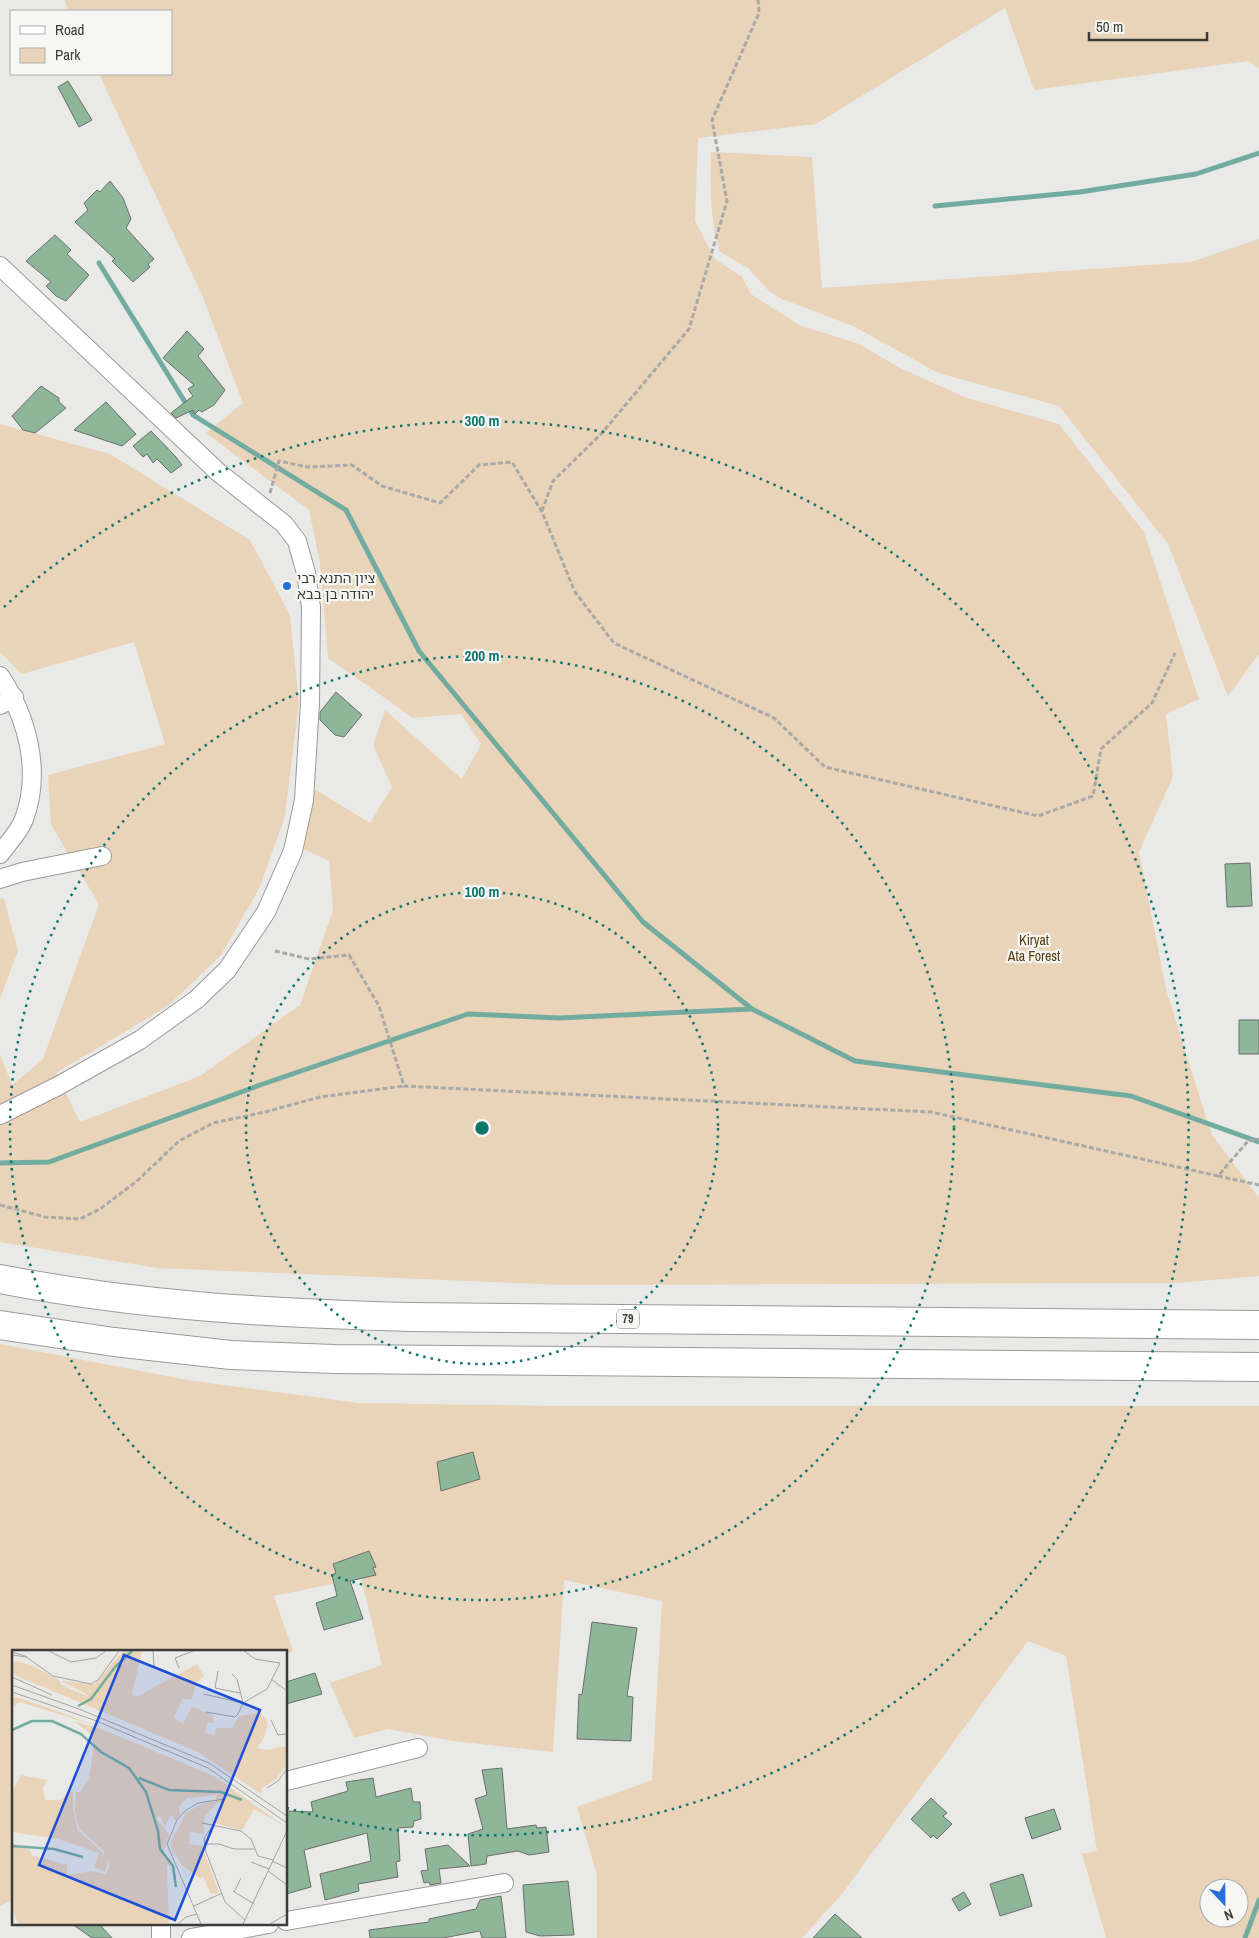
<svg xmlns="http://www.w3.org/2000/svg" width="1259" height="1938" viewBox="0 0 1259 1938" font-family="'Archivo Narrow','Noto Sans Hebrew',sans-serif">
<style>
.green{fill:#ead4b9;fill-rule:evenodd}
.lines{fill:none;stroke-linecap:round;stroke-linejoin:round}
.stream{stroke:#72aca0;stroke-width:5}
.building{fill:#8db798;stroke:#6c6e6c}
.street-casing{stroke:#9a9b98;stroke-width:20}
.highway-casing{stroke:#9a9b98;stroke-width:30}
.path{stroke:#a8a9a7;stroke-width:3;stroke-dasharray:5 2.5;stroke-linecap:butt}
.street{stroke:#fff;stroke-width:18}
.highway{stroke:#fff;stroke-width:28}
.ring{fill:none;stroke:#0f766e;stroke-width:2.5;stroke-dasharray:2.5 5}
.poi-dot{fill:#276eda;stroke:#f6f7f4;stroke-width:2}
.labels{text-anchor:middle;stroke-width:4.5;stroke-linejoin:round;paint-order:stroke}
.shield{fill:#f6f7f4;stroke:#737372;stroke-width:1}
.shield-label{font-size:12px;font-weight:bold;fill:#3b3b3a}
.poi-label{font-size:14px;fill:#3b3b3a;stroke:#f6f7f4;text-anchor:start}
.park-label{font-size:14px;fill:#5b3c0b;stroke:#f6f7f4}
.inset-river{fill:none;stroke:#72aca0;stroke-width:2.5}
.inset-road{fill:none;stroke:#a3a4a2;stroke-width:1}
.view{fill:#1d4ed8;fill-opacity:0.15;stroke:#1d4ed8;stroke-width:2.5}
.inset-edge{fill:none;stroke:#3b3b3a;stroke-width:2.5}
.centre{fill:#0f766e;stroke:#f6f7f4;stroke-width:2.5}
.ring-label{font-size:15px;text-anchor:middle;font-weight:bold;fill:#0f766e;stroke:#f6f7f4;stroke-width:4.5;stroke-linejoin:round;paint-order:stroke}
</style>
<rect width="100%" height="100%" fill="#e9eae7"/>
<!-- green -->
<path class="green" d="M64 0H1259V69L1249 61 1034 90 1005 8 816 124 698 138 695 221 715 259 742 277 751 294 799 325 859 344 900 368 967 398 1059 424 1144 532 1199 699 1166 714 1173 777 1139 852 1166 989 1211 1133 1259 1198V1276L1177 1283 564 1285 157 1268 0 1242V1054L12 1085 43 1059 99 904 51 825 48 775 165 744 134 642 22 674 0 652V424L110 454 250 540 290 615 299 703 285 816 260 887 221 955 168 1006 56 1073 80 1122 200 1076 300 1005 333 910 329 861 299 847 313 788 370 823 392 787 373 745 385 710 462 779 481 744 461 714 413 718 328 658 320 563 309 510 206 433 243 403 202 295 99 74H171V11H69Z
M711 152 812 157 822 288 1191 262 1259 239V654L1228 696 1168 544 1059 406 938 373 853 326 782 299 769 291 748 268 720 252C710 222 710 184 711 152Z
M4 898 18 951 0 999V899Z
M0 1344 188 1380 359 1403 567 1406H1259V1938H1106L1082 1854 1097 1851 1066 1656 1028 1641 842 1894 802 1938H597V1875L577 1807 652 1780 662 1601 564 1580 553 1752 453 1741 388 1729 354 1738 330 1683 382 1665 361 1578 274 1596 293 1651 286 1654V1652H14V1899L0 1906ZM1209 1888H1239V1918H1209Z"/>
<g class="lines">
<!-- stream -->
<path class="stream" d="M935 206 1080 192 1196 174 1259 153
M99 263 193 415 346 510 419 651 643 922 752 1009 855 1061 1131 1096 1259 1142
M0 1163 49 1162 263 1084 468 1014 559 1018 751 1009
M1245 1938 1259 1900"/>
</g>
<!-- building -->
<path class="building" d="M68 81 92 120 79 127 58 87Z
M110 181 123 198 131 219 126 228 154 259 148 264 150 267 133 282 112 261 115 259 75 222 88 210 84 203 97 190 100 192Z
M55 235 71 250 67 254 89 275 66 301 56 296 46 286 51 282 26 261Z
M187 331 204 349 198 356 225 390 214 405 202 412 199 410 195 414 193 410 176 418 171 413 193 396 188 389 194 385 163 358Z
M41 386 59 398V402L66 408 35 433 23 430 12 416Z
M106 402 136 434 122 446 74 430Z
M151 431 176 457 182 465 171 473 157 459 153 463 147 454 143 457 133 446Z
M336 692 362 715 344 737 335 735 320 720V712Z
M1250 863 1252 906 1227 907 1225 864Z
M1239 1020H1259V1054H1239Z
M473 1452 480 1479 441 1491 437 1462Z
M369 1551 376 1567 373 1568 376 1575 350 1581 363 1619 324 1630 316 1603 337 1596 332 1575 336 1573 333 1564Z
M592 1622 637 1628 627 1696 633 1697 631 1741 577 1739 579 1694 582 1695Z
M315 1673 322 1694 286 1704V1682Z
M502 1768 507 1829 536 1825 537 1828 546 1827 549 1852 529 1855 518 1851 487 1856 486 1864 471 1866 468 1834 483 1829 475 1799 487 1795 482 1770Z
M373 1778 376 1797 411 1788 413 1802H420L421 1819 414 1821 413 1827 398 1828 400 1861 396 1862 398 1877 358 1884 359 1891 325 1900 320 1874 371 1861 367 1833 304 1850 311 1887 286 1894V1811L313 1812 311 1802 348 1791 346 1782Z
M931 1798 947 1813 943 1816 952 1824 937 1839 933 1835 931 1838 911 1819Z
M1054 1809 1061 1829 1032 1839 1025 1818Z
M448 1845 470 1866 439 1869 441 1883 430 1885 429 1882 424 1883 421 1871 428 1870 425 1849Z
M1023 1874 1032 1906 1000 1916 990 1884Z
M568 1881 574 1935 540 1936 526 1932 523 1885Z
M964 1892 971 1904 959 1911 952 1899Z
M501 1896 506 1938H482L480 1931 443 1938H370L369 1930 429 1922V1919L476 1909 480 1900Z
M835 1914 862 1938H813Z
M72 1924H99L112 1938H92Z"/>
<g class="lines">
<!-- street casing -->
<g class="street-casing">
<path id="street" d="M0 266 218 472 284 524 297 541 306 573 311 607 310 703 304 800 293 851 266 912 227 970 197 999 140 1040 58 1086 0 1115
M0 676C27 717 42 771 24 819 20 831 8 843 0 854
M0 705 14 697
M0 879 22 872 102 856
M286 1781 418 1748
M286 1921 504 1883
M161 1924V1938
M191 1938 269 1924"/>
</g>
<!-- highway casing -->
<g class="highway-casing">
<path id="highway" d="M0 1279C139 1306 269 1313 410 1317L1259 1325
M0 1325 114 1342 231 1355 334 1359 1259 1367"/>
</g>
<!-- path -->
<path class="path" d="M270 493 279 461 308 467 352 465 382 486 440 503 479 465 512 462 542 512 575 592 614 643 774 718 825 767 1038 816 1093 796 1101 749 1152 703 1175 653
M542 511 553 481 602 433 689 329 727 201 712 120 759 13 758 0
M275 951 309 959 349 955 379 1006 404 1086 931 1112 1218 1176 1248 1141 1259 1139
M1218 1176 1259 1185
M0 1205 45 1217 80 1219 100 1209 137 1181 179 1141 213 1123 265 1112 320 1097 404 1086"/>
<!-- street -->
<use href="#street" class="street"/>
<!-- highway -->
<use href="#highway" class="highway"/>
</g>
<!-- distance rings -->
<g class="ring">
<circle cx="482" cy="1128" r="236"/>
<circle cx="482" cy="1128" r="472"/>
<path d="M4 607A707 707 0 1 1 287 1808"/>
</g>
<!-- markers -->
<circle class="poi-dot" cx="287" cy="586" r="5"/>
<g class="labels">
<!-- shield labels -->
<rect class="shield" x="617" y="1309.5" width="22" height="19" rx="4"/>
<g class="shield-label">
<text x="628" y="1323">79</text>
</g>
<!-- poi labels -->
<g class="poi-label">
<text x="297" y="583">ציון התנא רבי<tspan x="297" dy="16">יהודה בן בבא</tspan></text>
</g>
<!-- park labels -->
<g class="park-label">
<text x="1034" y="945">Kiryat<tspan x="1034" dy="16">Ata Forest</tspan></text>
</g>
</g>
<!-- overview -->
<g transform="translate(12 1650)">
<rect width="275" height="275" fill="#e9eae7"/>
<path d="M111 1H130L120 44 124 47 185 14 192 26 184 33 180 49H170L162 68 171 74 180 56 201 66V73H195L193 83 203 85 204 78H220L227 66 249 63 256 73 252 88 245 98 255 100 275 96V115L264 129 250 138 249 144 186 102 0 24V10L19 15 47 30 49 34 54 37 75 46 71 50 76 45 49 31 83 34ZM0 46 26 54 88 77 8 52 0 58ZM62 71 92 80 202 126 274 177 242 159 230 180 202 173 209 159V152L205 153 192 168V184L178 182 177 194 190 196 207 243 199 244 191 227 187 228 171 216 160 200 159 191 174 163 189 154 204 151V145L175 148 167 157 168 165 164 171 159 165 153 176 148 166 144 168 157 184 152 201 160 214 155 216 157 274H7L0 260V193L18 200 20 205 55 215V225L80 221 94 224 98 216 91 200 67 178 63 162 64 142H68L77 128 82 94 79 85ZM9 125 35 130 31 138 33 150H47L61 141V160L66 180 93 205 96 211 93 222 82 217 87 203 46 189 0 182V141Z" fill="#ead4b9"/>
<path class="inset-river" d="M66 56 79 49 103 17 120 1M0 80 20 71H40L69 84 89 102 117 118 134 142 146 181 148 199 161 216 164 237M127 128 157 140 209 142 230 150M0 196 42 199 71 207"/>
<path class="inset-road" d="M37 1 59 12 84 8 94 1M141 1 142 16M0 2 13 6 41 26 79 34 86 30 107 1M0 5 15 7M167 18 163 8 181 1M206 21 203 38 228 43M0 27 40 45M259 29 275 41M0 35 67 59 197 113 275 166M0 42 82 70 196 118 275 173M191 44 231 53 255 39 268 13 243 9 232 1M194 62 223 67 226 64 231 53 225 29 220 24M259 70 266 85 275 84M255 138 266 131 275 119M190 173 229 181 239 189 246 206 261 210M200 177 192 188 194 202 213 252 233 270M192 194H207L222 199H243M260 211 275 218M239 212 257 219M256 221 275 235M221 241 242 254M222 242 229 228M182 256 210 243M166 274 174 267 185 264M189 274 155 194 165 170 174 160 186 153 212 149M231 274 275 181M258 274 275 264"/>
<path class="view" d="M112 5 248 60 163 270 27 215Z"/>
<rect width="275" height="275" class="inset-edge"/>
</g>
<circle cx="482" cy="1128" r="8" class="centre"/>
<g class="ring-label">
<text x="482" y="426">300 m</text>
<text x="482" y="661">200 m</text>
<text x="482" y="897">100 m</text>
</g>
<!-- legend -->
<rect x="10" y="10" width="162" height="65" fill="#f6f7f4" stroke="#abacaa"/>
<rect x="20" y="26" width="25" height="8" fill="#ffffff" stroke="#abacaa"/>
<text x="55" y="35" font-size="15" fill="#3b3b3a">Road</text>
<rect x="20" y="48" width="25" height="15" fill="#ead4b9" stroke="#abacaa"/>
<text x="55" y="60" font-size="15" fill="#3b3b3a">Park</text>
<!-- north arrow -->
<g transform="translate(1224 1903) rotate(158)"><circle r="24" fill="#f6f7f4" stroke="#abacaa"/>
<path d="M0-4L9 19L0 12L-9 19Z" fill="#276eda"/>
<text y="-8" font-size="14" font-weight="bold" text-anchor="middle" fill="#3b3b3a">N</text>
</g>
<!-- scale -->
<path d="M1089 32v8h118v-8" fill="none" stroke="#3b3b3a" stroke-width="2.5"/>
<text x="1096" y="32" font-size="15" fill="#3b3b3a" stroke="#f6f7f4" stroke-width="4" paint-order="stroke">50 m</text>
</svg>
